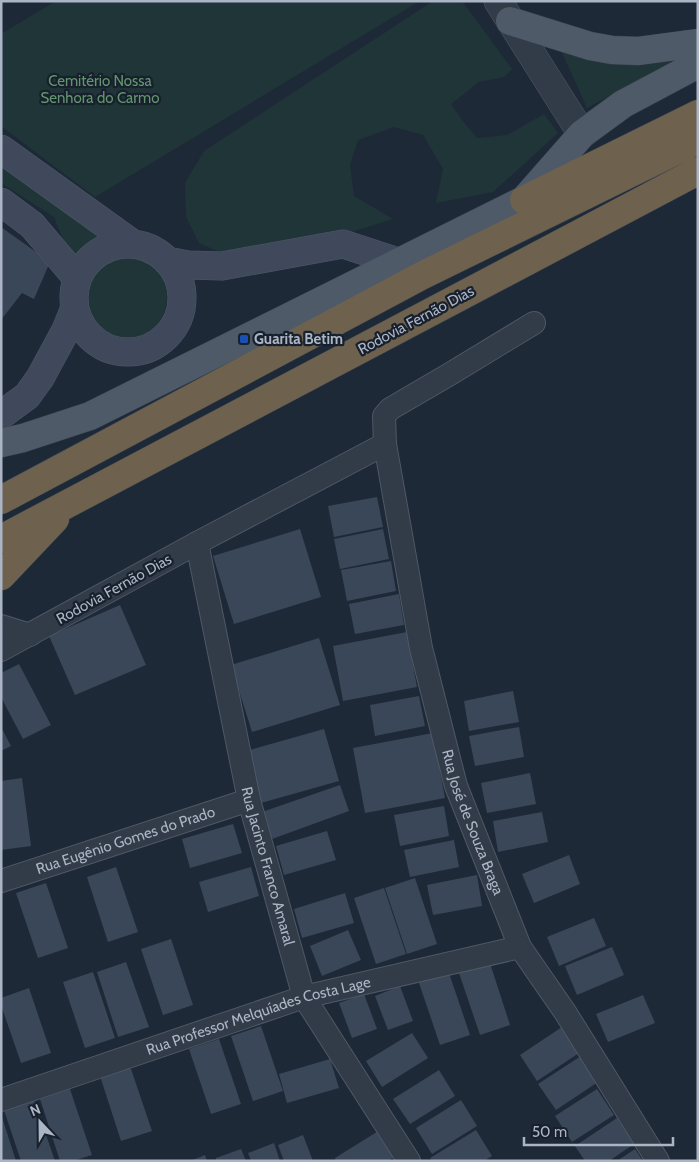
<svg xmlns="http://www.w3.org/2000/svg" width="699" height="1162" viewBox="0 0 699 1162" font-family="Cabin,sans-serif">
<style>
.green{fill:#203538}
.building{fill:#3a4758}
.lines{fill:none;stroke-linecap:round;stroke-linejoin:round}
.minor-casing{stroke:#4f5866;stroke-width:24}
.tertiary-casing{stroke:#4f5866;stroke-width:29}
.secondary-casing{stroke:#4f5866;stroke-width:29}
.primary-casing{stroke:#3b4451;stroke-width:29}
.motorway-casing{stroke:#3c4552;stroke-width:29}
.minor{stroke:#323b48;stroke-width:22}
.tertiary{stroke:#323b48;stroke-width:28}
.secondary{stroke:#3f495b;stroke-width:28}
.primary{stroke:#4f5a68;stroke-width:28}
.motorway{stroke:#6e624e;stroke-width:28}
.transit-dot{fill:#1a4fb4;stroke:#17202c;stroke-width:2}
.labels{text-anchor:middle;stroke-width:4.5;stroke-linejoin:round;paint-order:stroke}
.park-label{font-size:15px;fill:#62966e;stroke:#17202c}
.street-label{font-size:15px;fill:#abb5c5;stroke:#17202c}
.poi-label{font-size:15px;font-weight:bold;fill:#abb5c5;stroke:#17202c;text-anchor:start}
</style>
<rect width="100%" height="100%" fill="#1e2937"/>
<!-- green -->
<path class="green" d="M56 1H420L95 197 1 126V34Z
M433 1H462L512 69 504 77 479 82 451 104 462 120 477 138 507 135 544 114 558 133 493 192 436 203 443 169 423 135 394 127 358 140 350 165 354 196 393 219 339 236 224 254 199 243 186 217 185 183 204 151Z
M559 46 682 56 587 108Z
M1 152 111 232 88 243 71 259 54 217 1 183Z
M79 297a44 44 0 1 1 88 0a44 44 0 1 1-88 0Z"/>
<!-- building -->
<path class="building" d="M1 227 50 262 34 299 22 293 1 320Z
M377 497 383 527 334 537 328 506Z
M300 529 321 597 234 624 213 556Z
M383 529 389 559 340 569 334 539Z
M391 561 396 591 347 601 341 570Z
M399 594 404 625 355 634 349 604Z
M120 605 146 665 75 695 49 636Z
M407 632 417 687 343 701 333 646Z
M319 638 340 705 252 732 231 665Z
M19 664 51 725 23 739 1 697V673Z
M513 691 519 722 469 731 464 701Z
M419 696 425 726 375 736 370 705Z
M1 727 11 746 1 751Z
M519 727 524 757 475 766 469 736Z
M324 729 339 781 261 803 246 751Z
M433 733 445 798 365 813 353 748Z
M530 773 536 804 487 813 481 783Z
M22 778 31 846 1 850V781Z
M340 785 349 811 272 839 262 812Z
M444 806 449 836 400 846 394 815Z
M542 812 548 842 498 852 493 821Z
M233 824 242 853 190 868 182 839Z
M327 831 336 860 284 875 276 846Z
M454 840 459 867 410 877 404 850Z
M569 855 580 884 534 903 522 874Z
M116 867 138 932 108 942 87 877Z
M251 867 259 896 208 912 199 882Z
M477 875 482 906 433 915 427 885Z
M415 878 437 944 407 954 385 888Z
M46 883 68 948 38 958 16 893Z
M384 888 406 954 376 964 354 898Z
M345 893 354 923 302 938 294 909Z
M594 918 606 946 559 966 547 937Z
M348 930 361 960 322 976 310 946Z
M171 939 193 1005 163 1015 141 949Z
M612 947 624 975 577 995 565 966Z
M489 960 510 1025 480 1035 458 970Z
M126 962 149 1027 118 1037 97 972Z
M448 970 470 1035 440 1045 418 980Z
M93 972 115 1038 85 1048 63 982Z
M400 986 413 1021 388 1030 375 996Z
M29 988 51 1053 21 1063 1 1005V998Z
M364 994 377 1029 352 1038 339 1003Z
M643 995 655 1023 608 1042 596 1014Z
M261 1026 283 1091 253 1101 231 1036Z
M562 1027 579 1053 537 1081 520 1055Z
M412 1033 428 1058 382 1087 366 1061Z
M219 1039 241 1104 211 1114 189 1049Z
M581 1056 598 1082 556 1110 538 1084Z
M330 1059 339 1088 287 1103 279 1074Z
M130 1066 152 1131 121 1141 100 1076Z
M439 1070 455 1096 410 1124 393 1099Z
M70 1089 92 1155 73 1161H60L40 1099Z
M597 1089 614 1115 572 1142 555 1116Z
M34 1100 55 1161H21L4 1110Z
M461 1100 477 1126 432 1154 416 1128Z
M1 1117H2L16 1161H1Z
M617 1118 634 1144 609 1161H585L575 1146Z
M380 1130 396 1156 388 1161H336L335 1158Z
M476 1130 492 1156 484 1161H432L430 1158Z
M303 1135 313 1161H284L278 1145Z
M274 1143 280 1161H251L248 1153Z
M241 1149 246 1161H216V1158Z
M635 1149 643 1161H617Z
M205 1155 207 1161H190Z"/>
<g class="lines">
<!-- minor casing -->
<g class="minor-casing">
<g id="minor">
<path id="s1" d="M534 323 450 374 390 409 384 416 385 444 421 648 456 786 520 947 565 1012 658 1161"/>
<path id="s2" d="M197 543 249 800 304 997 409 1161"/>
<path d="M1 626 30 635"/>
<path d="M1 650 197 543 385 444"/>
<path id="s3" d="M1 881 249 800"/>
<path id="s4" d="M1 1100 304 997 520 947"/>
</g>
</g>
<!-- tertiary casing -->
<g class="tertiary-casing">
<path id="tertiary" d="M498 1 582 134"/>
</g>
<!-- secondary casing -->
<g class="secondary-casing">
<path id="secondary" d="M1 149 133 244
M1 202 32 225 77 278
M74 298a54 54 0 1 1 108 0a54 54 0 1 1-108 0Z
M167 261 188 265 222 266 343 244 398 262
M1 415 27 396 40 378 66 330 74 310"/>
</g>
<!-- primary casing -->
<g class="primary-casing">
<path id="primary" d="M510 21 590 46 612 50 638 51 698 43
M1 443 23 438 90 416 524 200 582 134 623 104 698 64"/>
</g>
<!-- motorway casing -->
<g class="motorway-casing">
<path id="motorway" d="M524 200 698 114
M1 500 423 275 698 140
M1 539 698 171
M1 576 55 519"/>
</g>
<!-- minor -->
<use href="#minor" class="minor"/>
<!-- tertiary -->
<use href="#tertiary" class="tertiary"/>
<!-- secondary -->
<use href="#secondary" class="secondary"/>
<!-- primary -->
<use href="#primary" class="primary"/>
<!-- motorway -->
<use href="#motorway" class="motorway"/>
</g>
<!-- markers -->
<rect class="transit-dot" x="239" y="334" width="10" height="10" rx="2.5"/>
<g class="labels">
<!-- park labels -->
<g class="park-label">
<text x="100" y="86">Cemitério Nossa<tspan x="100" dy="17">Senhora do Carmo</tspan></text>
</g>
<!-- street labels -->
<g class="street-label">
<text transform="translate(416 320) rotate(-28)" y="5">Rodovia Fernão Dias</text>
<text transform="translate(114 589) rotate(-29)" y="5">Rodovia Fernão Dias</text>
<text dy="5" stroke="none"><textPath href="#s1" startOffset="594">Rua José de Souza Braga</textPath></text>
<text dy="5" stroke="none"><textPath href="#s3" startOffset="131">Rua Eugênio Gomes do Prado</textPath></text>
<text dy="5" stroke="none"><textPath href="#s2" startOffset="331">Rua Jacinto Franco Amaral</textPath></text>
<text dy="5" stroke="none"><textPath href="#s4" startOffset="271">Rua Professor Melquíades Costa Lage</textPath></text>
</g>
<!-- poi labels -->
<g class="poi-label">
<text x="254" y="344">Guarita Betim</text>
</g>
</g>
<!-- border -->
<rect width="699" height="1162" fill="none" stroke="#abb5c5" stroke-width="5"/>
<!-- north arrow -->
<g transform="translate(40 1122) rotate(338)" stroke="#17202c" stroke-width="4" paint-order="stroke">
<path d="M0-4L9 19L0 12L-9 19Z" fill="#abb5c5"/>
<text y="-8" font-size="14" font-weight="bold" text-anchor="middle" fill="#abb5c5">N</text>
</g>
<!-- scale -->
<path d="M524 1137v8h149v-8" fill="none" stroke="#abb5c5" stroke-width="2.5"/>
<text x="532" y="1137" font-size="15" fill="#abb5c5" stroke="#17202c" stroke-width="4" paint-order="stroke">50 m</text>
</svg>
